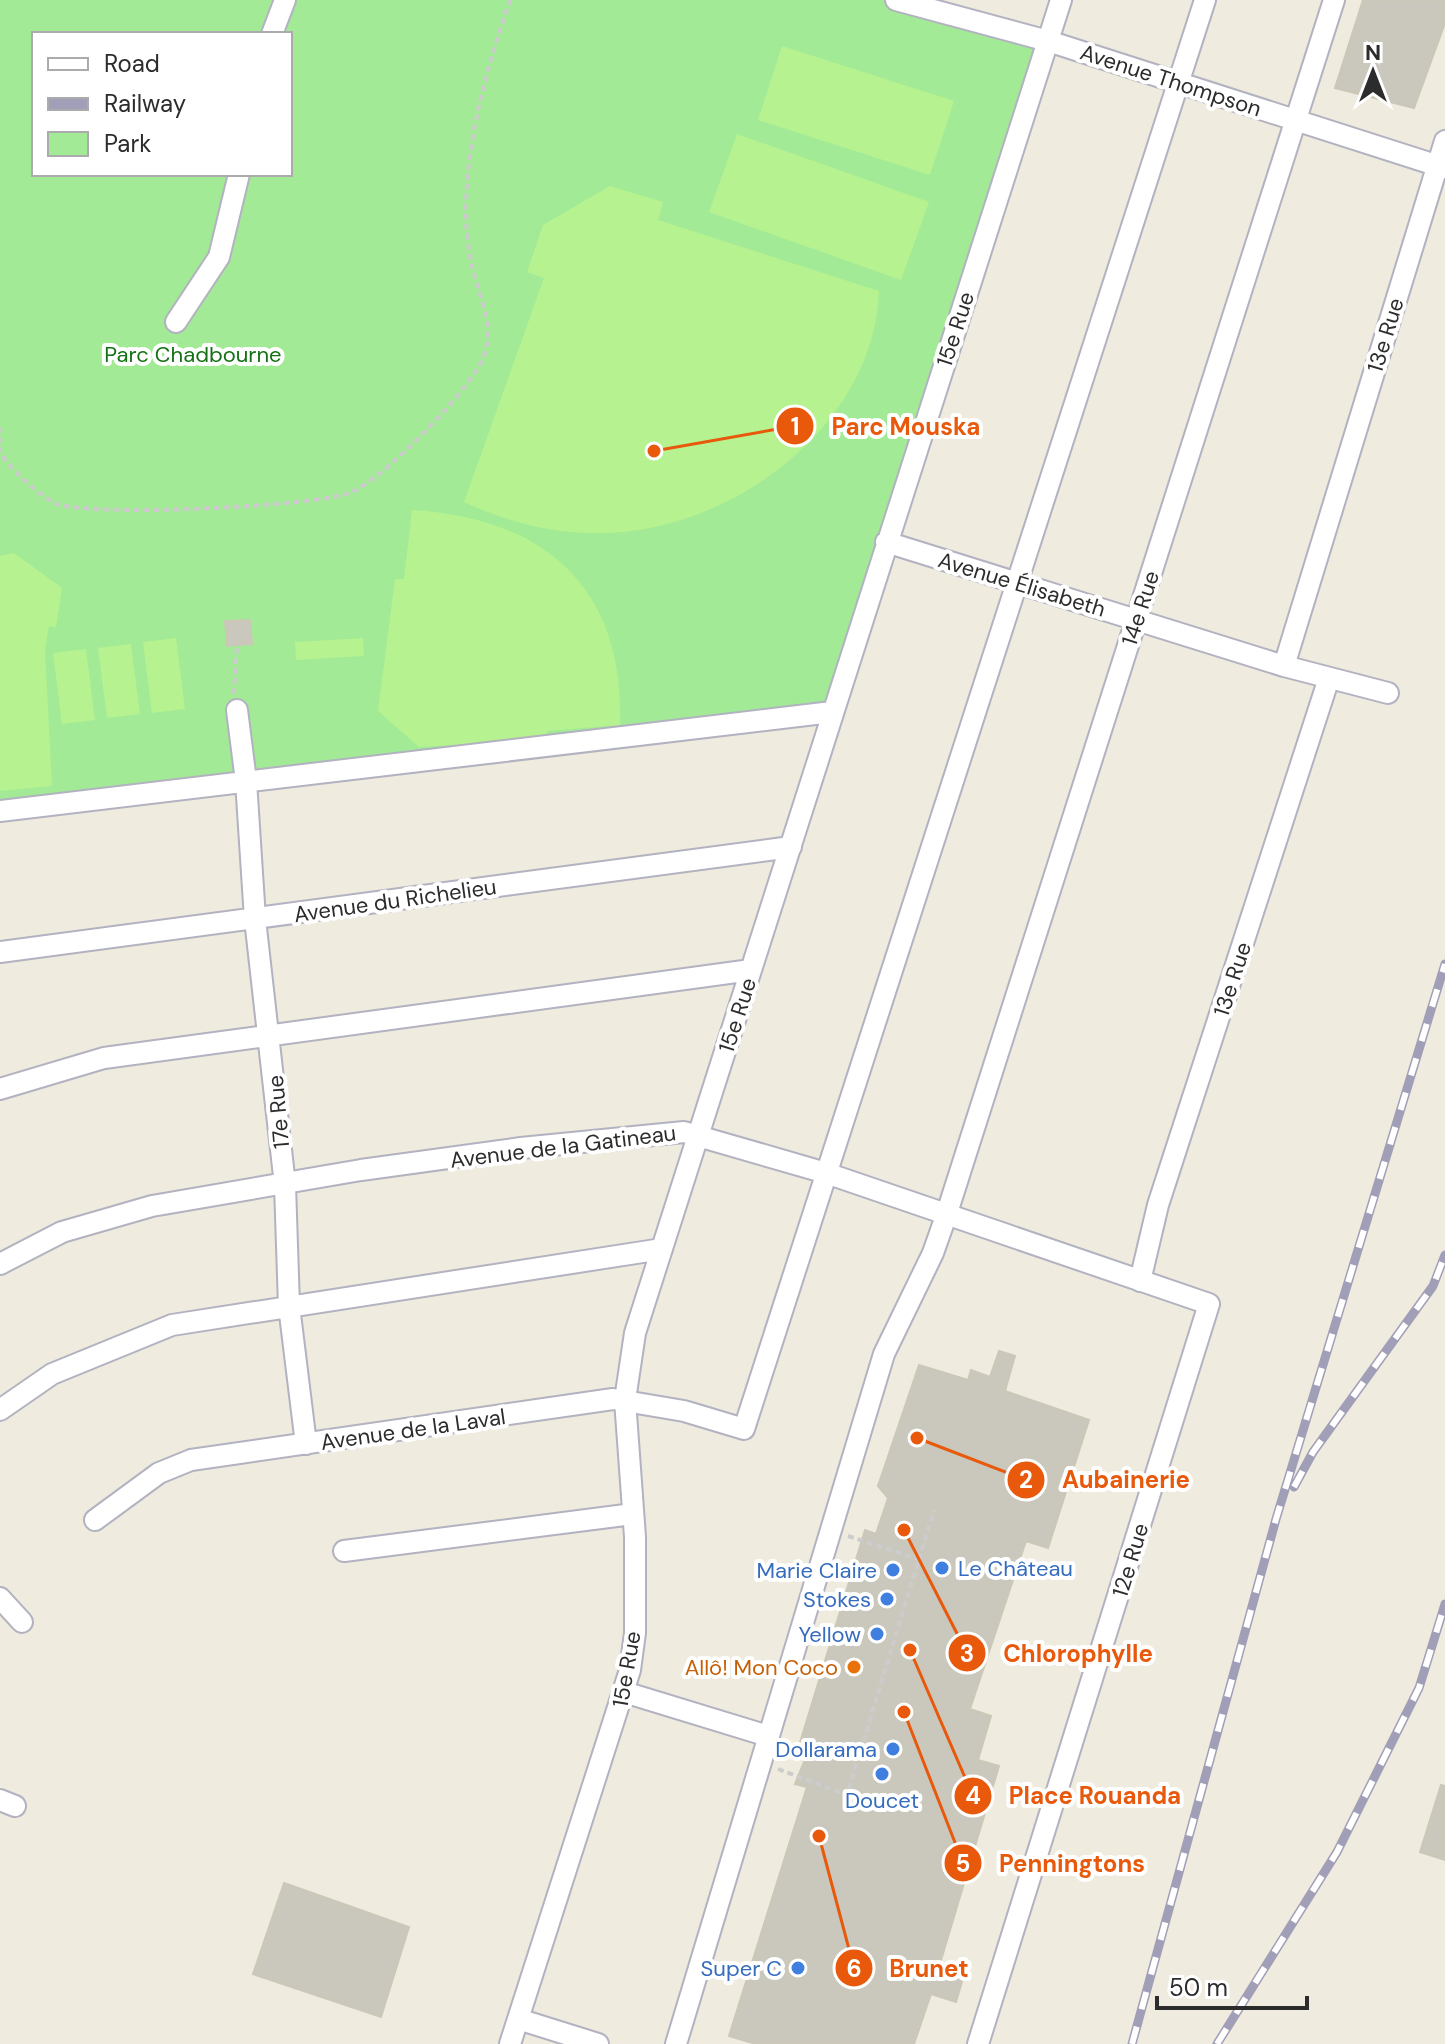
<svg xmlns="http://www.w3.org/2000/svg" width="1445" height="2044" viewBox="0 0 1445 2044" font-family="'DM Sans',sans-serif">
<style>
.green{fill:#a2ea95;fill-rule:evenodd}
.pitch{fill:#b6f290}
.building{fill:#cac8bc;stroke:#cbc8b7;stroke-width:2}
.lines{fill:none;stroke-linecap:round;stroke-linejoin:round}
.minor-casing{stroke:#b2b2c1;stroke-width:24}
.path{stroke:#ccc;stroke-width:4;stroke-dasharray:6 4;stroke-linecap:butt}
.minor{stroke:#fff;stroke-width:20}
.rail-casing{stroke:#a19fb8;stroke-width:9}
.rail{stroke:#fff;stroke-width:6;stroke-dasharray:18;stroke-linecap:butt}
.shop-dot{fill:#3f7fe0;stroke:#fff;stroke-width:3}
.food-dot{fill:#e8710a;stroke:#fff;stroke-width:3}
.labels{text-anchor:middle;stroke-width:8;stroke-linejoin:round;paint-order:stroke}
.street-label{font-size:22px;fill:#2c2c2c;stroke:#fff}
.park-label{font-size:22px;fill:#157214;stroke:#fff}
.shop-label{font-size:22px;fill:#366cbe;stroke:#fff;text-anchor:end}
.food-label{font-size:22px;fill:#c56008;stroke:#fff;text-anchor:end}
.leader{fill:none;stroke:#e8590c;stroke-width:3}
.callout-dot{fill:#e8590c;stroke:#fff;stroke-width:3}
.mark-label{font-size:24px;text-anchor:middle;font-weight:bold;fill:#fff}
.callout-label{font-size:24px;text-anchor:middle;font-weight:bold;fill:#e8590c;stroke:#fff;stroke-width:8;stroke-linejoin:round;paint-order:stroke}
</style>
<rect width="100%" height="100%" fill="#efebde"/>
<!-- green -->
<path class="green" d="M0 0H896L1048 41 832 712 0 811ZM34 34H290V174H34Z"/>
<!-- pitch -->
<path class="pitch" d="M782 46 954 101 930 175 758 120Z
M737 134 929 202 901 280 709 212Z
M610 186 663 202 658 220 879 291C874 429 725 537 592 533 546 532 505 521 464 502L544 278 527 272 543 225Z
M412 510C545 518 625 588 620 725L547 731V740L419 747 378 711 395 579H404Z
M14 553 62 588 56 627 49 626 45 651 52 786 0 791V556Z
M176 638 185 709 152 713 143 642Z
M363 638 364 656 296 660 295 642Z
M131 644 140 714 107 718 98 648Z
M86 649 95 720 62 724 53 653Z"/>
<!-- building -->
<path class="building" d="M1363 0H1445V23L1414 108 1335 88Z
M250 620 252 644 227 646 225 621Z
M999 1351 1015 1356 1005 1391 1089 1420 1048 1548 1026 1541 970 1709 991 1716 978 1760 999 1766 939 1967 964 1975 956 2002 931 1994 914 2044H756L729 2036 807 1787 795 1784 808 1752 798 1749 865 1530 876 1534 888 1498 878 1486 919 1365 968 1380 971 1370 990 1377Z
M1441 1785 1445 1786V1860L1420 1852Z
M284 1883 409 1927 381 2017 253 1974Z"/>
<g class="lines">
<!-- minor casing -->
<g class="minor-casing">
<path id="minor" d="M896 0 1048 41 1445 168
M272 34 285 0
M176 322 219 257 239 174
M886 542 1284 666 1388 693
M1284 666 1445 141
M237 710 246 781 255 919 285 1185 289 1306 306 1444
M0 811 832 712
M0 952 791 847
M0 1089 104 1058 751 970
M0 1264 62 1232 152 1206 361 1170 521 1148 684 1132 826 1173 1209 1304 978 2044
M1140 1281 1158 1205 1329 678
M0 1410 52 1374 172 1325 662 1249
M95 1520 159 1473 191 1460 613 1399 684 1411 744 1429 1205 0
M344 1551 633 1514
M0 1598 22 1622
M624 1692 768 1736
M0 1800 15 1806
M518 2019 598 2044
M510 2044 630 1670 635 1633V1537L625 1400 635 1333 1061 0
M676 2044 884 1354 933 1253 946 1216 1334 0"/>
</g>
<!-- path -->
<path class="path" d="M0 427C0 434 0 444 0 451 5 465 43 499 57 504 92 517 318 507 352 492 385 477 466 394 482 360 497 329 479 297 472 266 468 250 466 229 466 212 466 139 487 68 510 0
M234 694 237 645
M848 1536 918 1559
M778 1769 847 1795 934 1510"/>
<!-- minor -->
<use href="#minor" class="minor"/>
<!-- rail casing -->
<g class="rail-casing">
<path id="rail" d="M1294 1487 1313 1452 1433 1286 1445 1255
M1132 2044 1276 1519 1445 964
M1217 2044 1337 1852 1419 1688 1445 1604"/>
</g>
<!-- rail -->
<use href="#rail" class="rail"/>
</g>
<!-- markers -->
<g class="shop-dot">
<circle cx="942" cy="1568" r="8"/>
<circle cx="893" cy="1570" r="8"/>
<circle cx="887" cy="1599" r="8"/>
<circle cx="877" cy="1634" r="8"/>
<circle cx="893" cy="1749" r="8"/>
<circle cx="882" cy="1774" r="8"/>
<circle cx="798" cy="1968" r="8"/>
</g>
<circle class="food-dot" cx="854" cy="1667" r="8"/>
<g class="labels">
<!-- street labels -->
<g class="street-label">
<text transform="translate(1171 80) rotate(18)" y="8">Avenue Thompson</text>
<text transform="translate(955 329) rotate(-72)" y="8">15e Rue</text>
<text transform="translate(1385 335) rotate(-73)" y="8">13e Rue</text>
<text transform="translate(1022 584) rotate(17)" y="8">Avenue Élisabeth</text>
<text transform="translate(1140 608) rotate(-72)" y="8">14e Rue</text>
<text transform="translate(395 900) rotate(-8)" y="8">Avenue du Richelieu</text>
<text transform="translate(1232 979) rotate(-72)" y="8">13e Rue</text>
<text transform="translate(737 1015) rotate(-72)" y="8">15e Rue</text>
<text transform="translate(278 1112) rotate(-95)" y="8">17e Rue</text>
<text transform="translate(563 1146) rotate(-7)" y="8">Avenue de la Gatineau</text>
<text transform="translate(413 1429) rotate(-8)" y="8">Avenue de la Laval</text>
<text transform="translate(1130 1560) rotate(-73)" y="8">12e Rue</text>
<text transform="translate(626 1669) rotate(-80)" y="8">15e Rue</text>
</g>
<!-- park labels -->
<g class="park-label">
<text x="193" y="362">Parc Chadbourne</text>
</g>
<!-- shop labels -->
<g class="shop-label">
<text x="958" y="1576" text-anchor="start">Le Château</text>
<text x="877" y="1578">Marie Claire</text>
<text x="871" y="1607">Stokes</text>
<text x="861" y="1642">Yellow</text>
<text x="877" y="1757">Dollarama</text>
<text x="882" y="1808" text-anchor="middle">Doucet</text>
<text x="782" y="1976">Super C</text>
</g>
<!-- food labels -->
<g class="food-label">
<text x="838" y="1675">Allô! Mon Coco</text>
</g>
</g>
<!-- callouts -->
<path class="leader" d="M654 451L795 426M917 1438L1026 1480M904 1530L967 1653M910 1650L973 1796M904 1712L963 1863M819 1836L854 1968"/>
<g class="callout-dot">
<circle cx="654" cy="451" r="8"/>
<circle cx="917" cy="1438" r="8"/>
<circle cx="904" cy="1530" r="8"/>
<circle cx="910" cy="1650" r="8"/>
<circle cx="904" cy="1712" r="8"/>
<circle cx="819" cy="1836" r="8"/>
<circle cx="795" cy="426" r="20"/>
<circle cx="1026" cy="1480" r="20"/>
<circle cx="967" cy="1653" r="20"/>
<circle cx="973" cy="1796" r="20"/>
<circle cx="963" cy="1863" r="20"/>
<circle cx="854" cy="1968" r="20"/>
</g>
<g class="mark-label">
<text x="795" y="435">1</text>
<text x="1026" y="1488">2</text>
<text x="967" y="1662">3</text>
<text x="973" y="1804">4</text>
<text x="963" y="1872">5</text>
<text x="854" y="1977">6</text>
</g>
<g class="callout-label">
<text x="906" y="435">Parc Mouska</text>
<text x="1126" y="1488">Aubainerie</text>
<text x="1078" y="1662">Chlorophylle</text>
<text x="1095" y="1804">Place Rouanda</text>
<text x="1072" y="1872">Penningtons</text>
<text x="929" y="1977">Brunet</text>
</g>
<!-- legend -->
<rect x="32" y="32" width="260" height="144" fill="#ffffff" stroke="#ababab" stroke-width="2"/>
<rect x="48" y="58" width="40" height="12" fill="#ffffff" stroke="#ababab" stroke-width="2"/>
<text x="104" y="72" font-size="24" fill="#2c2c2c">Road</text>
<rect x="48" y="98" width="40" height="12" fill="#a19fb8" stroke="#ababab" stroke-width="2"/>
<text x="104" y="112" font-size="24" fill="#2c2c2c">Railway</text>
<rect x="48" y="132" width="40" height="24" fill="#a2ea95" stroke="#ababab" stroke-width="2"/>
<text x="104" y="152" font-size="24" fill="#2c2c2c">Park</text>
<!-- north arrow -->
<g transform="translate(1373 72)" stroke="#ffffff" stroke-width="6" paint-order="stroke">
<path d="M0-6L14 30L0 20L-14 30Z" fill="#2c2c2c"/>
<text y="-12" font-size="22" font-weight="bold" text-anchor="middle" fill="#2c2c2c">N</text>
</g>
<!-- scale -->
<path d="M1157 1996v12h150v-12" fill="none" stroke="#2c2c2c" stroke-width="4"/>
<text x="1169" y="1996" font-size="24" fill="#2c2c2c" stroke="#ffffff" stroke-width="6" paint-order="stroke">50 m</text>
</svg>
